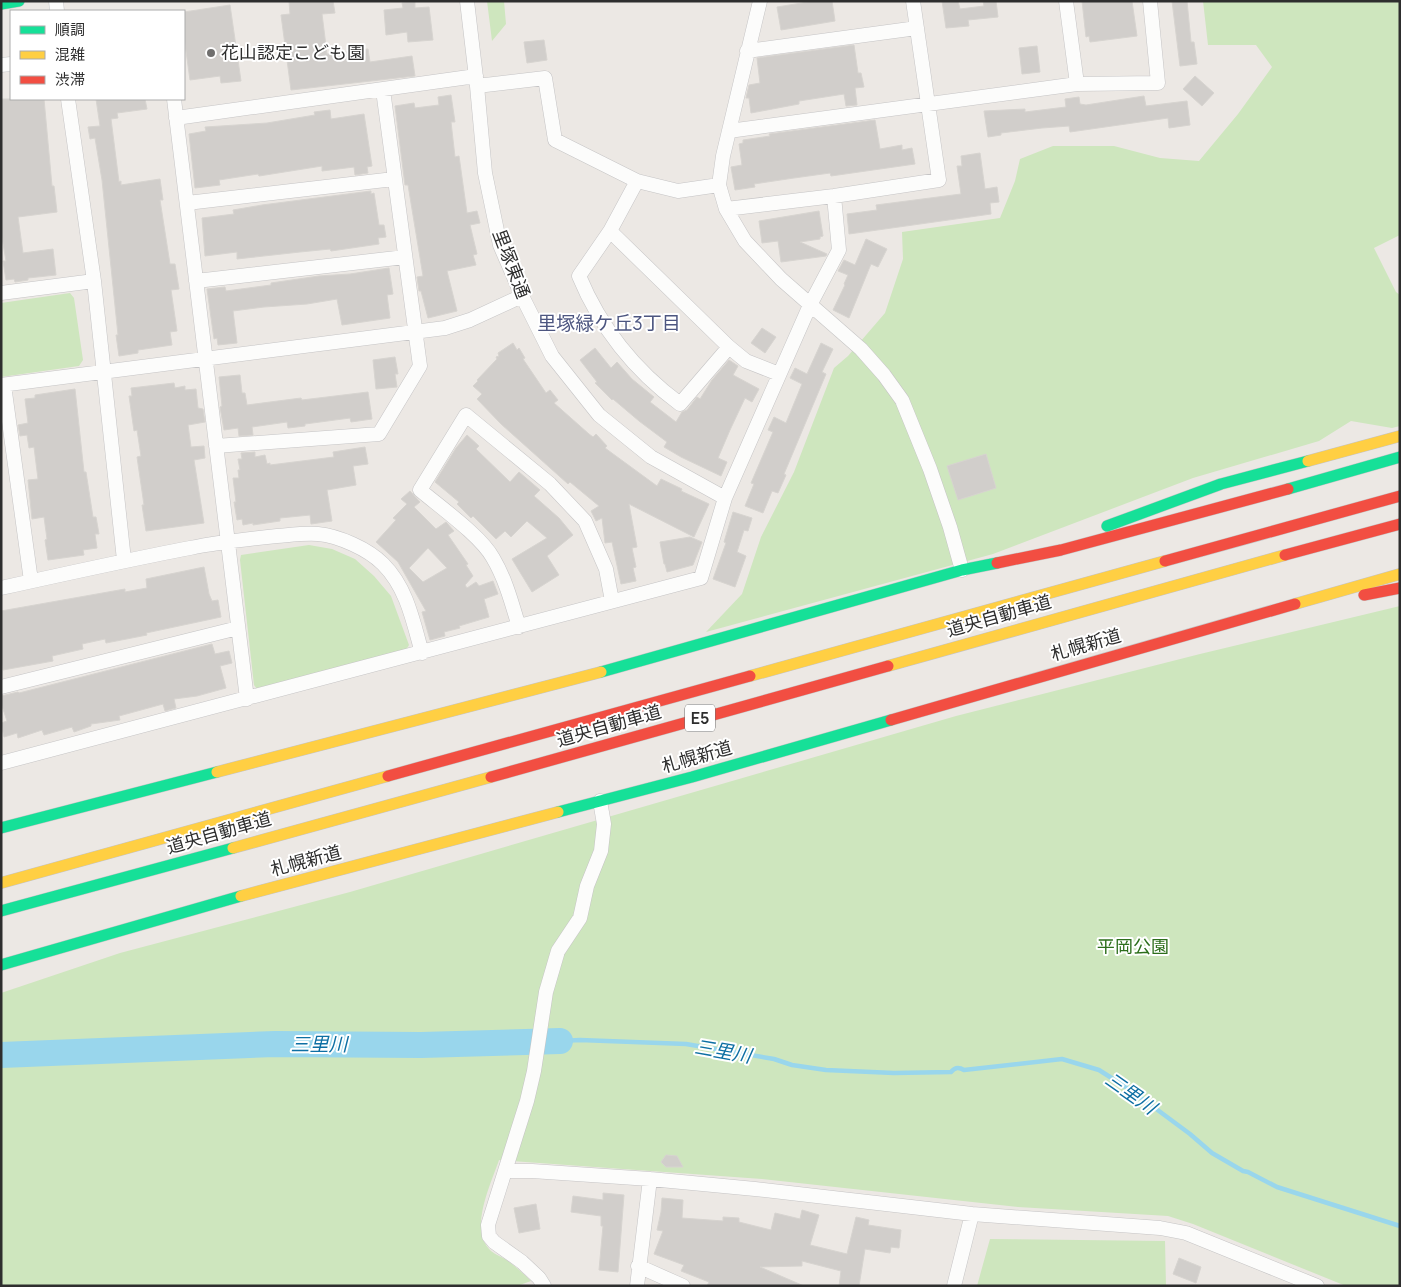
<svg xmlns="http://www.w3.org/2000/svg" width="1401" height="1287" viewBox="0 0 1401 1287" font-family="Manrope,'Noto Sans JP',sans-serif">
<style>
.green{fill:#cee6be}
.lines{fill:none;stroke-linecap:round;stroke-linejoin:round}
.stream{stroke:#99d6ec;stroke-width:4.5}
.river{stroke:#99d6ec;stroke-width:26}
.building{fill:#d1cecb;stroke:#d7d4d0;fill-rule:evenodd}
.street-casing{stroke:#c5c4c5;stroke-width:15}
.fast-casing{stroke:#c5c4c5;stroke-width:12}
.slow-casing{stroke:#c5c4c5;stroke-width:12}
.jam-casing{stroke:#c5c4c5;stroke-width:12}
.street{stroke:#fcfcfb;stroke-width:14}
.fast{stroke:#16e098;stroke-width:11}
.slow{stroke:#ffcf43;stroke-width:11}
.jam{stroke:#f24e42;stroke-width:11}
.poi-dot{fill:#706f6e;stroke:#fff;stroke-width:2}
.labels{text-anchor:middle;stroke-width:4;stroke-linejoin:round;paint-order:stroke}
.shield{fill:#fff;stroke:#6d6d6d;stroke-width:1}
.shield-label{font-size:16px;font-weight:bold;fill:#2e2e2e}
.poi-label{font-size:18px;fill:#2e2e2e;stroke:#fff;text-anchor:start}
.street-label{font-size:18px;fill:#2e2e2e;stroke:#fff}
.park-label{font-size:18px;fill:#2c6e1b;stroke:#fff}
.neighbourhood-label{font-size:19px;fill:#4d5680;stroke:#fff}
.water-label{font-size:19px;font-style:italic;fill:#0d6fa3;stroke:#fff}
</style>
<rect width="100%" height="100%" fill="#ece8e4"/>
<!-- green -->
<path class="green" d="M487 1H504L506 24 492 41Z
M1203 1H1400V235L1374 248 1396 292 1400 295V426L1392 428 1351 421 1319 441 1193 478 993 554 706 632 742 594 761 537 794 472 834 368 848 356 885 313 903 259 902 232 1000 218 1015 181 1020 159 1053 146H1114L1160 158 1199 161 1238 114 1272 67 1256 45H1208Z
M70 293 74 298 83 360 79 366 1 377V303Z
M309 545 332 549 355 559 374 576 391 596 409 645 406 650 257 689 254 685 240 560 241 555Z
M1400 606V1286H1346L1193 1224 1168 1216 1018 1207 762 1179 499 1160C491 1184 468 1230 491 1251 496 1255 502 1257 508 1261 516 1267 524 1274 531 1281L517 1286H1V993L120 953 350 892 956 716 1200 654Z
M990 1239 1165 1241 1166 1286H977Z"/>
<g class="lines">
<!-- stream -->
<path class="stream" d="M560 1041 580 1040 686 1044 774 1059 792 1065 826 1070 894 1073 951 1072C955 1067 959 1067 964 1070L1062 1059 1099 1070 1132 1091 1190 1134 1212 1153 1243 1171 1248 1172 1277 1187 1400 1226"/>
<!-- river -->
<path class="river" d="M1 1055 275 1044 421 1045 560 1041"/>
</g>
<!-- building -->
<path class="building" d="M289 1H333L335 13 322 14 327 54 368 49 370 62 412 56 415 76 291 90 281 15 290 14Z
M814 1H832L835 21 781 30 777 7Z
M942 1H958L960 9 984 6 983 1H996L998 17 968 20 969 26 946 28Z
M1082 1H1132L1137 36 1090 42 1089 36 1086 37Z
M1172 1H1187L1191 42H1194L1197 64 1180 66Z
M415 2V8L429 7 433 40 408 42 407 32 386 35 384 10 403 8 402 3Z
M230 5 241 81 221 83 220 76 190 80 184 37V12Z
M544 40 547 60 527 63 524 42Z
M854 45 858 73H861L864 87 855 88 857 105 846 106 844 94 799 101V104L751 113 749 98H746L749 85 760 83 757 58Z
M1037 46 1040 72 1022 74 1019 48Z
M1195 76 1214 93 1202 106 1183 89Z
M451 95 455 122H451L455 157 459 156 467 213 477 211 480 223 470 225 477 254 473 255 476 265 447 271 457 311 428 318 421 291H419L417 277 423 276 408 185H405L395 106 414 103 415 108 439 105 438 97Z
M1144 96 1146 106 1187 101 1190 125 1169 128 1168 118 1070 132 1069 126 1042 128 1001 133V135L988 137 984 111 1025 109V112L1066 107 1065 99 1079 97 1080 104 1086 105Z
M1 99H44L52 186H54L57 212 18 217 23 253 53 249 56 275 28 278V280L15 282 14 279 6 280 3 261H6L1 232Z
M96 99H145L147 109 117 113 118 118 111 119 119 182 121 181V185L160 179 163 200H160L170 264H175L179 289 171 290 177 331 170 332 172 345 138 350V353L119 356 116 335H118L102 180 95 138 90 139 88 127 100 126Z
M330 110 331 119 364 114 372 166 367 167 368 173 355 175 354 167 322 171V166L259 176 258 174 219 180 220 185 195 188 189 134 206 131 205 127 267 123 315 115 314 112Z
M875 120 880 149 902 145V150L912 148 915 164 831 176 830 173 794 178 754 184 755 187 735 190 731 167 742 165 739 144 743 143V140L770 136 769 134Z
M980 153 985 189 997 187 999 202 990 203 991 214 849 234 847 214 877 210 876 205 961 194 957 166H962L961 156Z
M371 191V194L374 193 379 225H384L386 237 378 238 379 244 331 251 330 249 300 252 237 259V252L205 256 202 218 234 214 233 210 262 205Z
M819 211 823 236 820 237V239L800 242 827 254 826 256 781 262 778 241 762 243 759 221Z
M866 239 887 249 878 267 871 264 849 318 833 310 845 285 844 284 848 275 838 271 844 260 855 265Z
M389 268 393 294 387 295 390 318 342 325 337 299 307 304 264 307 233 311 237 343 218 345 217 338 214 339 207 289 225 287 226 291 271 285V283L319 276 350 274Z
M762 328 776 337 765 353 751 343Z
M513 343 517 350 519 348 525 358 523 359 546 393 550 390 558 400 554 403 589 434 593 437 596 434 607 446 605 448 657 486 661 479 682 489 681 491 709 504 694 537 629 504 637 547 632 548 636 567 633 568 636 581 621 584 612 542 605 543 602 518 596 521 591 511 599 506 570 482 568 484 501 424 477 399 482 394 473 386 478 381 477 380 497 359 496 357 499 356 498 353Z
M821 343 833 349 822 372 826 374 784 474 786 475 778 493 772 491 763 513 745 506 754 484 751 483 773 432 768 430 774 417 786 423 802 384 790 378 795 368 807 374Z
M595 348 611 368 617 362 632 379 654 397 650 402 676 422 682 412 687 410 697 397 700 399 712 380 729 360 738 366 733 375 759 389 752 402 745 398 730 430 718 458 727 462 721 476 681 457 664 447 667 442 639 421 613 399 612 400 595 383 597 382 580 360Z
M395 357 398 374H395L397 387 376 389 373 360Z
M240 375 242 393H245L247 405 301 398 302 400 368 392 372 419 351 422 350 418 305 424V426L288 428 287 422 252 427 253 435 239 436 238 428 224 430 220 407 222 406 219 377Z
M174 383 175 388 185 386V390L196 389 198 408 203 409 205 422 188 425 191 447 204 446 205 458 194 460 204 523 146 531 142 505H144L137 457 141 456 137 430 134 431 129 396H132L131 388Z
M75 389 84 472H86L93 517H96L99 534H95L97 548 83 550 84 555 48 560 45 540 47 539 44 517 32 519 28 480 38 479 34 447 29 448 27 435 20 436 18 425 28 423 25 399 35 398V395Z
M467 435 479 446 476 449 510 482 519 472 540 490 534 496 559 518 573 535 547 556 559 575 532 592 512 559 547 538 527 521 511 537 505 531 496 539 473 516 471 518 457 504 459 502 435 482 456 448Z
M365 447 368 464 353 466 356 485 327 490 332 521 311 524 310 515 280 518V521L253 525V523L243 525 242 519 237 520 234 502H236L233 478H239L238 470H240L238 459H242L241 453 255 452V457L265 455 267 464 270 463V465L334 457 333 452Z
M986 454 996 488 958 500 947 466Z
M410 491 420 502 414 507 436 529 446 522 454 531 448 535 468 564 466 565 473 576 465 585 467 588 476 582 479 586 493 581 498 594 484 599 489 617 459 626 460 628 444 632 445 636 430 640 422 612 426 611 398 562 376 542 396 520 393 518 407 504 401 499ZM428 548 447 568 423 582 409 568Z
M733 512 752 518 748 531 744 530 737 552 746 556 735 587 713 579 726 543 724 542Z
M690 537 702 542 693 565 667 572 665 564H664L660 542Z
M204 567 209 594 212 601 218 600 221 617 146 633 147 635 106 643 105 639 82 644 83 649 52 656 53 661 3 670 1 660V611L125 589V592L147 588 146 579Z
M212 644 215 654 229 651 232 663 220 666 226 688 197 696 174 699 176 708 165 711 163 704 119 716 120 720 91 724V726L74 732 72 727 44 735 42 730 18 738 17 733 4 737 1 723 7 721 1 703V696L18 692 19 693Z
M666 1155 677 1156 683 1167H666L661 1162Z
M603 1193 624 1195 618 1272 599 1270 603 1226H601V1216L571 1212 573 1196 603 1200Z
M662 1198 683 1200 682 1218 723 1221V1217L739 1218V1222L771 1230 775 1213 800 1219 802 1210 819 1215 810 1245 847 1254 856 1217 869 1220 868 1225 901 1230 899 1248 891 1247 890 1253 865 1249 859 1286H839L841 1271 802 1261V1266L760 1267 804 1286H707L709 1282 681 1271 684 1265 654 1254 663 1231 657 1230 661 1212Z
M536 1204 540 1229 519 1233 514 1208Z
M1179 1258 1201 1267 1196 1283 1173 1274Z"/>
<g class="lines">
<!-- street casing -->
<g class="street-casing">
<path id="street" d="M56 1 57 11
M467 1 477 86 485 173 500 245 522 296 552 356 599 415 651 457 725 498
M760 1 723 156 719 185 726 209 745 241 781 279 861 349 884 375 902 400 930 469 950 527 962 570
M1066 1 1077 84
M747 51 917 28
M1 65 11 64
M477 86 545 78 555 140 637 181 678 191 719 185
M68 99 94 281 124 560
M174 99 247 699
M176 118 476 76
M729 131 1077 84 1158 83 1150 1
M637 181 610 231 729 347 746 361 779 374
M187 203 394 179
M726 209 834 196 939 180 913 1
M610 231 579 276C601 329 634 370 680 404L729 347
M196 281 405 257
M1 293 94 281
M1 385 445 328 470 320 522 296
M4 385 31 581
M216 446 379 434 420 366 383 90
M1 588C64 574 127 560 190 548 219 542 247 539 277 536 290 535 304 533 318 534 339 536 368 549 383 564 407 588 413 621 422 653
M519 627C512 604 506 580 493 558 481 536 440 507 420 490L466 415 550 484 585 521 606 569 612 601
M1 687 238 628
M1 763 701 578 725 498 810 305 839 250 834 196
M506 1171H532L650 1179 755 1189 972 1214 1160 1228 1186 1233 1317 1286
M638 1266 683 1286
M544 1286 539 1278 522 1262 494 1242 489 1236 488 1225 527 1101 534 1071 546 992 558 951 580 918 587 886 601 851 604 824 600 801
M637 1286 650 1179
M954 1286 972 1214"/>
</g>
<!-- fast casing -->
<g class="fast-casing">
<path id="fast" d="M1 4 19 1
M1288 489 1400 457
M1107 526 1221 484 1308 461
M601 672 962 570 997 563
M558 812 692 777 891 720
M1 828 217 772
M1 911 233 848
M1 965 241 896"/>
</g>
<!-- slow casing -->
<g class="slow-casing">
<path id="slow" d="M1308 461 1400 436
M1295 604 1400 574
M888 666 1285 555
M750 676 1165 561
M217 772 601 672
M233 848 491 777
M1 883 388 776
M241 896 558 812"/>
</g>
<!-- jam casing -->
<g class="jam-casing">
<path id="jam" d="M1285 555 1400 524
M1165 561 1400 496
M997 563 1061 550 1288 489
M1364 595 1400 588
M891 720 1295 604
M388 776 750 676
M491 777 888 666"/>
</g>
<!-- street -->
<use href="#street" class="street"/>
<!-- fast -->
<use href="#fast" class="fast"/>
<!-- slow -->
<use href="#slow" class="slow"/>
<!-- jam -->
<use href="#jam" class="jam"/>
</g>
<!-- markers -->
<circle class="poi-dot" cx="211" cy="53" r="5"/>
<g class="labels">
<!-- shield labels -->
<rect class="shield" x="685" y="704.5" width="30" height="27" rx="4"/>
<g class="shield-label">
<text x="700" y="724">E5</text>
</g>
<!-- poi labels -->
<g class="poi-label">
<text x="221" y="59">花山認定こども園</text>
</g>
<!-- street labels -->
<g class="street-label">
<text transform="translate(511 264) rotate(69)" y="6">里塚東通</text>
<text transform="translate(999 616) rotate(-16)" y="6">道央自動車道</text>
<text transform="translate(1086 645) rotate(-16)" y="6">札幌新道</text>
<text transform="translate(609 726) rotate(-16)" y="6">道央自動車道</text>
<text transform="translate(697 757) rotate(-16)" y="6">札幌新道</text>
<text transform="translate(219 833) rotate(-16)" y="6">道央自動車道</text>
<text transform="translate(306 861) rotate(-15)" y="6">札幌新道</text>
</g>
<!-- park labels -->
<g class="park-label">
<text x="1133" y="953">平岡公園</text>
</g>
<!-- neighbourhood labels -->
<g class="neighbourhood-label">
<text x="609" y="330">里塚緑ケ丘3丁目</text>
</g>
<!-- water labels -->
<g class="water-label">
<text x="319" y="1051">三里川</text>
<text transform="translate(723 1051) rotate(10)" y="7">三里川</text>
<text transform="translate(1131 1093) rotate(35)" y="7">三里川</text>
</g>
</g>
<!-- border -->
<rect width="1401" height="1287" fill="none" stroke="#2e2e2e" stroke-width="5"/>
<!-- legend -->
<rect x="10" y="10" width="175" height="90" fill="#ffffff" stroke="#ababab"/>
<rect x="20" y="26" width="25" height="8" fill="#16e098" stroke="#ababab"/>
<text x="55" y="35" font-size="15" fill="#2e2e2e">順調</text>
<rect x="20" y="51" width="25" height="8" fill="#ffcf43" stroke="#ababab"/>
<text x="55" y="60" font-size="15" fill="#2e2e2e">混雑</text>
<rect x="20" y="76" width="25" height="8" fill="#f24e42" stroke="#ababab"/>
<text x="55" y="85" font-size="15" fill="#2e2e2e">渋滞</text>
</svg>
